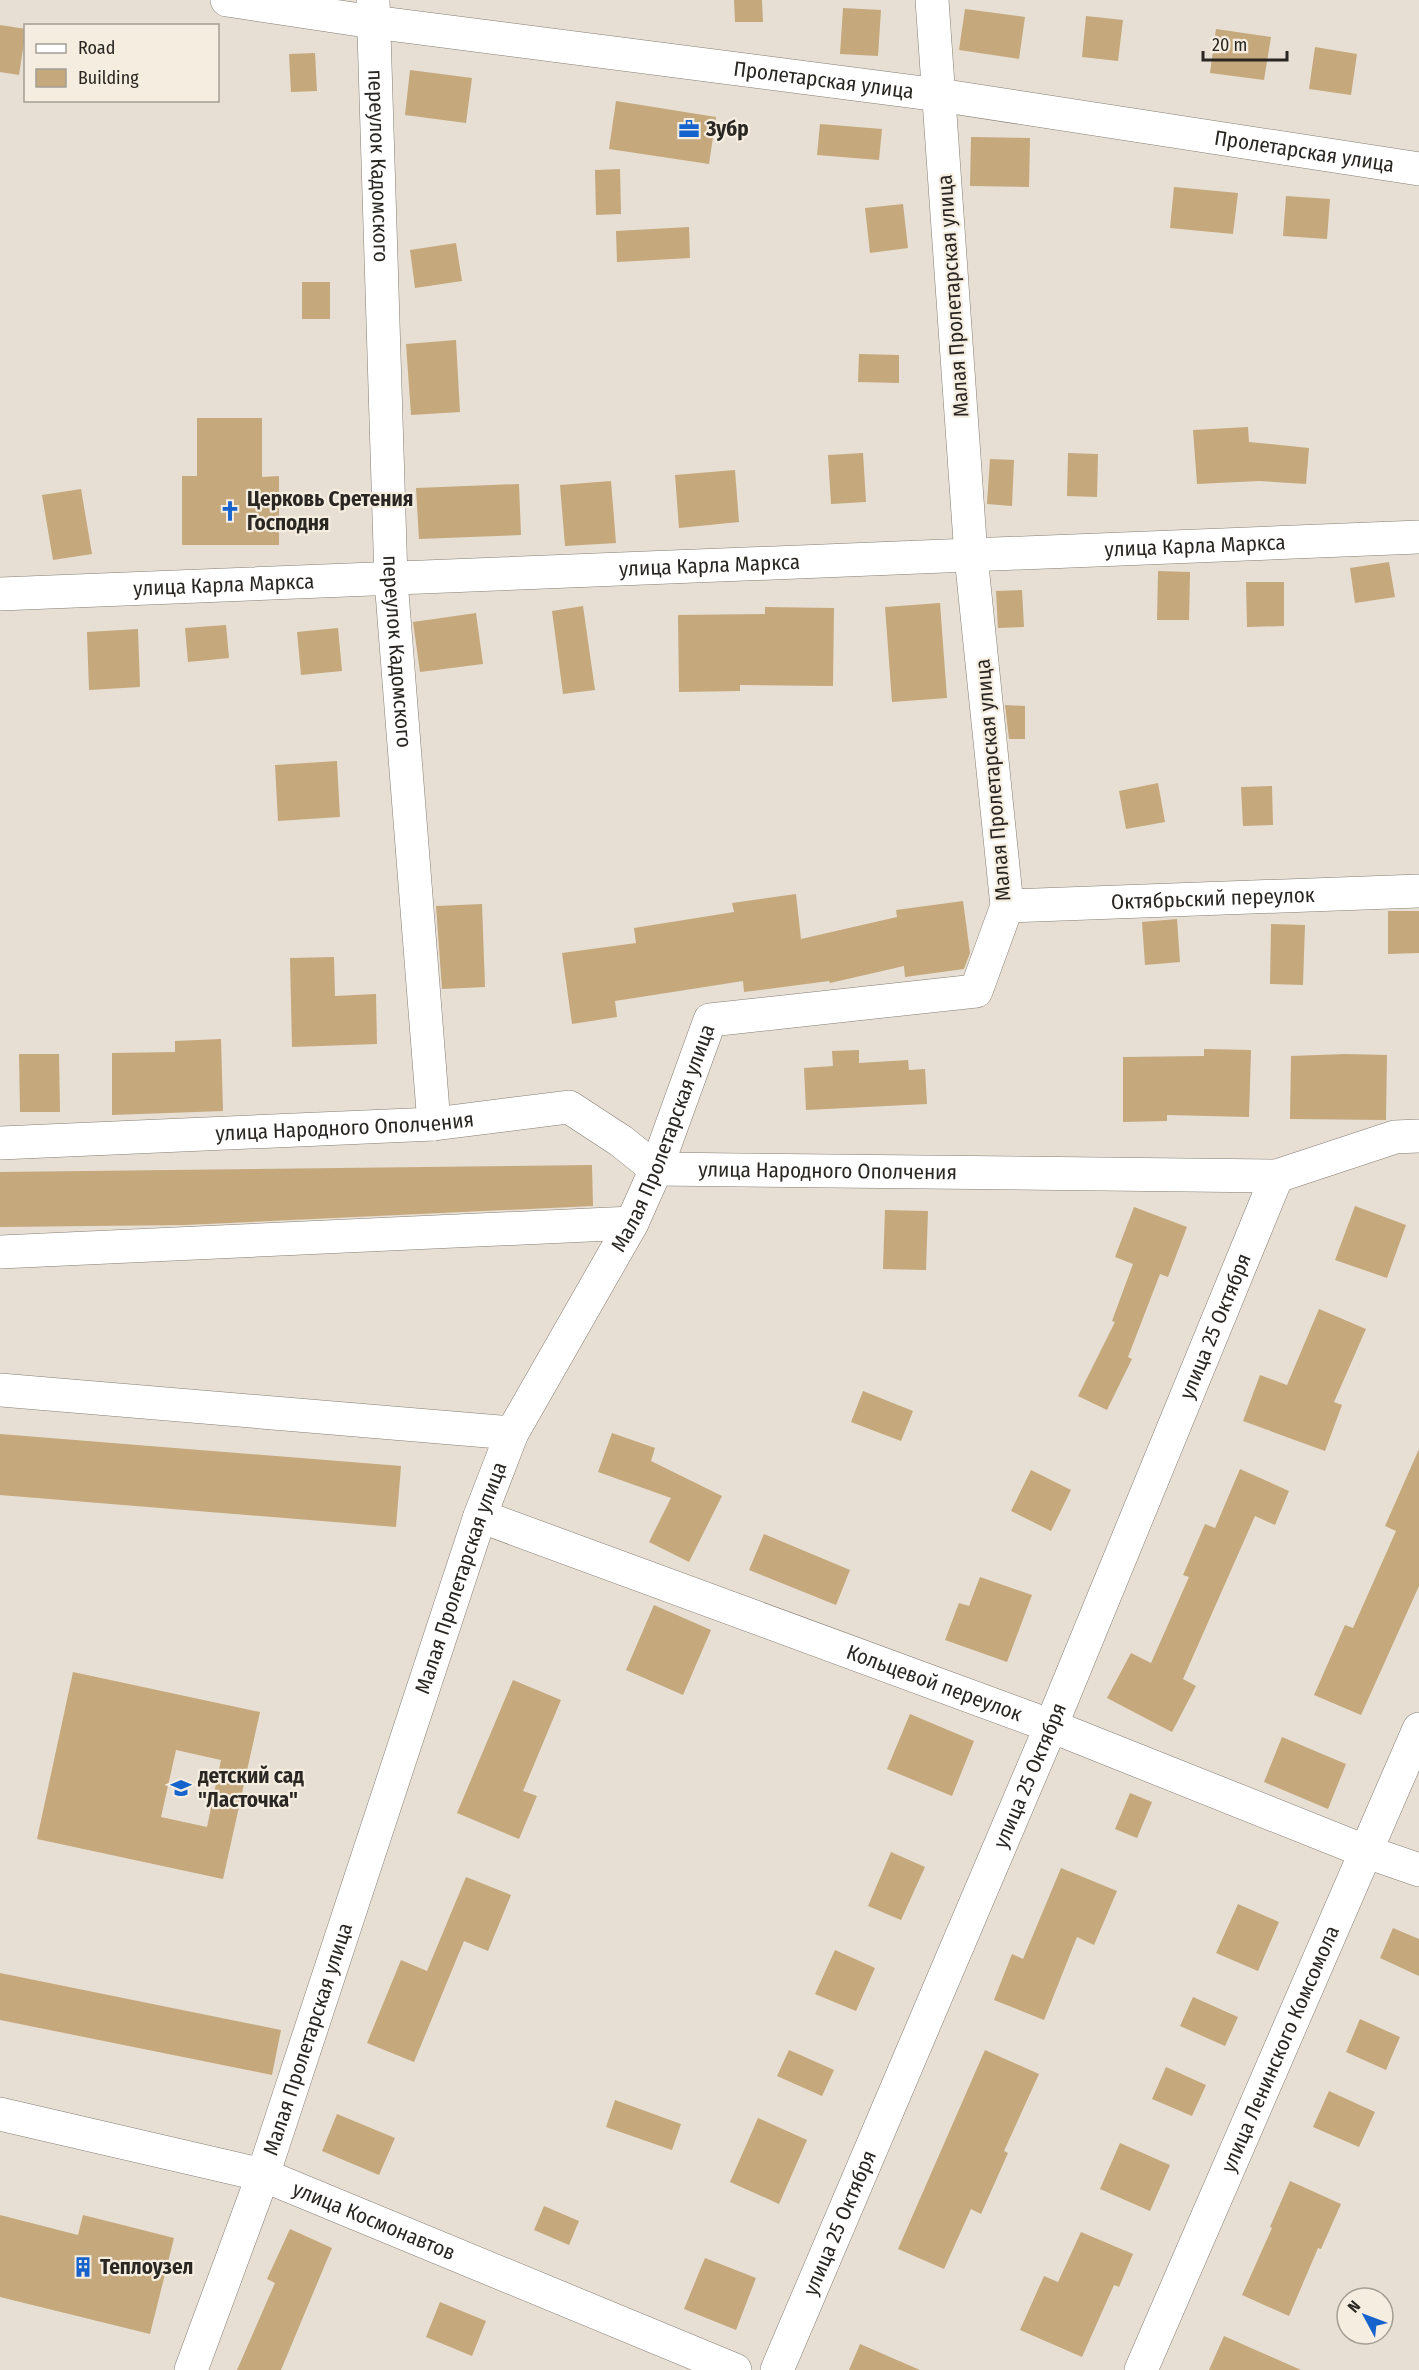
<svg xmlns="http://www.w3.org/2000/svg" width="1419" height="2370" viewBox="0 0 1419 2370" font-family="'Fira Sans Condensed',sans-serif">
<style>
.building{fill:#c5a87c;fill-rule:evenodd}
.lines{fill:none;stroke-linecap:round;stroke-linejoin:round}
.minor-casing{stroke:#857d73;stroke-width:34}
.major-casing{stroke:#857d73;stroke-width:34}
.minor{stroke:#fff;stroke-width:33}
.major{stroke:#fff;stroke-width:33}
.labels{text-anchor:middle;stroke-width:4.5;stroke-linejoin:round;paint-order:stroke}
.street-label{font-size:21px;fill:#2a2723;stroke:#f4ede0}
.poi-label{font-size:21px;font-weight:bold;fill:#2a2723;stroke:#f4ede0;text-anchor:start}
</style>
<rect width="100%" height="100%" fill="#e7dfd3"/>
<!-- building -->
<path class="building" d="M734 0H762L763 22H735Z
M843 8 881 10 878 56 840 54Z
M965 9 1025 17 1019 59 959 50Z
M1086 16 1123 20 1118 61 1082 57Z
M0 25 26 29 19 75 0 72Z
M1216 29 1271 37 1264 80 1210 73Z
M1315 47 1357 54 1351 95 1309 89Z
M315 53 317 91 291 92 289 54Z
M410 70 472 78 466 123 405 115Z
M616 101 716 117 709 164 609 149Z
M820 124 882 129 879 160 817 155Z
M971 137 1030 138 1029 187 970 186Z
M620 169 621 214 596 215 595 170Z
M1174 187 1238 193 1233 234 1170 228Z
M1286 196 1330 199 1327 239 1283 236Z
M903 204 908 248 870 253 865 208Z
M689 227 690 258 617 262 616 231Z
M456 243 462 281 415 288 410 250Z
M302 282H330V319H302Z
M456 340 460 412 411 415 406 344Z
M859 354 899 355V383L858 382Z
M197 418H262V477L279 476V545H182V476H197Z
M1248 427 1249 442 1309 448 1306 484 1259 481 1197 484 1193 430Z
M863 453 866 502 831 504 828 455Z
M1068 453 1098 454 1097 497 1067 496Z
M990 459 1014 460 1012 506 987 504Z
M735 470 739 522 679 528 675 475Z
M611 481 616 543 565 546 560 485Z
M519 484 521 535 419 539 416 488Z
M81 489 92 554 53 560 42 495Z
M1389 562 1395 597 1355 603 1350 568Z
M1158 571 1190 572 1189 620H1157Z
M1246 582H1284V626L1247 627Z
M1022 590 1024 627 998 628 996 591Z
M940 603 947 698 892 702 885 607Z
M583 606 595 690 563 694 552 611Z
M765 607 834 608 833 686 740 685V691L679 692 678 615 765 614Z
M476 613 483 664 420 672 413 622Z
M226 625 229 658 188 662 185 628Z
M338 628 342 671 301 675 297 632Z
M138 629 140 687 89 690 87 632Z
M1005 705 1025 706V739H1009Z
M337 761 340 817 278 821 275 765Z
M1158 783 1165 822 1126 829 1119 791Z
M1272 786 1273 825 1243 826 1241 787Z
M796 894 801 939 897 917 896 910 963 901 970 953 964 969 905 977 904 966 830 983 829 981 744 992 743 981 615 1001 617 1017 572 1024 562 953 636 943 634 928 734 912 732 903Z
M482 904 485 987 442 989 436 906Z
M1388 911H1419V953L1388 954Z
M1177 919 1180 962 1145 965 1142 922Z
M1271 924 1305 925 1303 985 1270 984Z
M334 957 335 996 376 994 377 1044 292 1047 290 958Z
M221 1039 223 1111 112 1115V1053L175 1052V1041Z
M1204 1049 1251 1050 1249 1117 1167 1115V1121L1123 1122V1057L1204 1056Z
M859 1050V1063L908 1060 909 1070 925 1069 927 1104 806 1110 804 1068 833 1066 832 1051Z
M19 1054H59L60 1112H20Z
M1345 1054 1387 1055 1386 1120 1290 1119 1291 1056Z
M592 1165 593 1206 185 1225 0 1227V1172Z
M1355 1206 1406 1225 1387 1278 1335 1260Z
M1134 1207 1187 1227 1168 1277 1160 1274 1128 1357 1132 1359 1107 1410 1078 1396 1115 1322 1112 1321 1133 1264 1115 1257Z
M885 1210 928 1211 926 1270 883 1269Z
M1319 1309 1366 1329 1334 1402 1342 1405 1325 1451 1243 1421 1260 1375 1287 1385Z
M863 1391 913 1411 901 1441 851 1422Z
M612 1433 655 1448 651 1461 722 1496 689 1562 649 1542 671 1498 598 1472Z
M0 1434 401 1466 396 1527 0 1495Z
M1419 1449V1586L1361 1715 1314 1695 1345 1625 1353 1628 1396 1531 1385 1526Z
M1240 1469 1289 1491 1275 1525 1255 1516 1183 1679 1196 1686 1172 1732 1107 1698 1131 1653 1151 1663 1189 1577 1183 1575 1205 1524 1215 1528Z
M1031 1470 1071 1490 1051 1531 1011 1511Z
M764 1534 850 1570 836 1605 749 1570Z
M980 1577 1032 1595 1007 1662 945 1640 959 1603 969 1606Z
M654 1605 711 1630 683 1695 626 1670Z
M73 1672 260 1712 223 1879 37 1839ZM176 1750 221 1760 207 1827 161 1817Z
M513 1680 561 1700 523 1791 537 1796 519 1839 457 1813Z
M910 1714 974 1741 952 1796 887 1769Z
M1282 1737 1346 1764 1328 1809 1264 1782Z
M1130 1793 1152 1802 1137 1838 1115 1829Z
M891 1852 925 1867 901 1920 868 1906Z
M1061 1868 1117 1891 1094 1945 1077 1937 1044 2020 994 2000 1012 1954 1023 1959Z
M466 1877 511 1895 488 1951 464 1941 414 2062 367 2043 401 1960 427 1971Z
M1238 1904 1279 1922 1258 1971 1216 1953Z
M1393 1928 1419 1939V1976L1380 1958Z
M835 1950 875 1968 856 2011 815 1994Z
M0 1973 281 2030 272 2075 0 2020Z
M1193 1997 1238 2017 1225 2046 1180 2026Z
M1360 2019 1400 2037 1386 2070 1346 2052Z
M789 2050 834 2070 822 2096 777 2076Z
M985 2050 1039 2074 1004 2151 1008 2153 981 2214 971 2209 944 2269 898 2249Z
M1166 2067 1206 2085 1192 2116 1152 2099Z
M1329 2091 1375 2112 1359 2147 1313 2127Z
M615 2100 681 2124 672 2150 606 2127Z
M337 2114 395 2138 379 2175 322 2151Z
M758 2118 807 2140 779 2204 730 2182Z
M1120 2143 1170 2165 1150 2211 1100 2189Z
M1290 2181 1341 2204 1321 2249 1318 2248 1289 2316 1242 2295 1272 2228 1270 2227Z
M544 2206 579 2221 569 2245 534 2230Z
M0 2215 78 2235 83 2215 174 2238 150 2334 0 2297Z
M290 2229 332 2248 281 2370H237L275 2283 267 2279Z
M1081 2232 1133 2254 1119 2287 1114 2285 1082 2357 1020 2330 1044 2276 1058 2282Z
M705 2258 756 2278 736 2330 684 2309Z
M440 2302 486 2321 472 2356 426 2337Z
M1224 2336 1301 2370H1209Z
M860 2344 920 2370H849Z"/>
<g class="lines">
<!-- minor casing -->
<g class="minor-casing">
<g id="minor">
<path id="s1" d="M373 0 391 580 434 1124"/>
<path id="s2" d="M0 594 1419 537"/>
<path id="s3" d="M1007 906 1419 891"/>
<path id="s4" d="M0 1143 434 1124 569 1107 621 1141 656 1169 1277 1176 1395 1137 1419 1136"/>
<path d="M0 1252 632 1223"/>
<path d="M0 1390 512 1433"/>
<path id="s5" d="M480 1516 1051 1726 1367 1852 1419 1870"/>
<path id="s6" d="M0 2114 263 2175 735 2370"/>
<path id="s7" d="M191 2370 263 2175 480 1516 512 1433 632 1223 656 1169 710 1020 976 991 1007 906 971 556 932 0"/>
<path id="s8" d="M777 2370 1051 1726 1277 1176"/>
</g>
</g>
<!-- major casing -->
<g class="major-casing">
<g id="major">
<path id="s9" d="M227 0 373 22 939 95 1419 169"/>
<path id="s10" d="M1141 2370 1419 1729"/>
</g>
</g>
<!-- minor -->
<use href="#minor" class="minor"/>
<!-- major -->
<use href="#major" class="major"/>
</g>
<!-- icons -->
<defs>
<g id="office-bare" transform="scale(1.62)"><path d="M-6-3h4V-5.5h4V-3h4V5H-6ZM-1-4.5V-3h2v-1.5ZM-6 0V1H6V0Z" fill="#1663cd" stroke="#f4ede0" stroke-width="2.5" paint-order="stroke"/></g>
<g id="church-bare" transform="scale(1.62)"><path d="M-1.2-6h2.4v3.5h3.3v2.4h-3.3V6h-2.4V-.1h-3.3v-2.4h3.3Z" fill="#1663cd" stroke="#f4ede0" stroke-width="2.5" paint-order="stroke"/></g>
<g id="school-bare" transform="scale(1.62)"><path d="M0-5L7-2L0 1L-7-2ZM-4 1L0 2.5L4 1V4Q0 6-4 4Z" fill="#1663cd" stroke="#f4ede0" stroke-width="2.5" paint-order="stroke"/></g>
<g id="building-bare" transform="scale(1.62)"><path d="M-4-6H4V6H1V3H-1V6H-4ZM-2.5-4.3h1.7v1.8h-1.7ZM.8-4.3h1.7v1.8H.8ZM-2.5-1h1.7V.8h-1.7ZM.8-1h1.7V.8H.8Z" fill="#1663cd" stroke="#f4ede0" stroke-width="2.5" paint-order="stroke"/></g>
</defs>
<g fill-rule="evenodd">
<use href="#office-bare" x="689" y="129"/>
<use href="#church-bare" x="230" y="511"/>
<use href="#school-bare" x="181" y="1788"/>
<use href="#building-bare" x="83" y="2267"/>
</g>
<g class="labels">
<!-- street labels -->
<g class="street-label">
<text dy="7" stroke="none"><textPath href="#s9" startOffset="602">Пролетарская улица</textPath></text>
<text dy="7" stroke="none"><textPath href="#s9" startOffset="1088">Пролетарская улица</textPath></text>
<text dy="7" stroke="none"><textPath href="#s1" startOffset="166">переулок Кадомского</textPath></text>
<text transform="translate(953 296) rotate(-94)" y="7">Малая Пролетарская улица</text>
<text dy="7" stroke="none"><textPath href="#s2" startOffset="1196">улица Карла Маркса</textPath></text>
<text dy="7" stroke="none"><textPath href="#s2" startOffset="710">улица Карла Маркса</textPath></text>
<text dy="7" stroke="none"><textPath href="#s2" startOffset="224">улица Карла Маркса</textPath></text>
<text dy="7" stroke="none"><textPath href="#s1" startOffset="652">переулок Кадомского</textPath></text>
<text transform="translate(993 780) rotate(-95)" y="7">Малая Пролетарская улица</text>
<text dy="7" stroke="none"><textPath href="#s3" startOffset="206">Октябрьский переулок</textPath></text>
<text dy="7" stroke="none"><textPath href="#s4" startOffset="345">улица Народного Ополчения</textPath></text>
<text dy="7" stroke="none"><textPath href="#s7" startOffset="1323">Малая Пролетарская улица</textPath></text>
<text dy="7" stroke="none"><textPath href="#s4" startOffset="849">улица Народного Ополчения</textPath></text>
<text dy="7" stroke="none"><textPath href="#s8" startOffset="1132">улица 25 Октября</textPath></text>
<text dy="7" stroke="none"><textPath href="#s7" startOffset="837">Малая Пролетарская улица</textPath></text>
<text dy="7" stroke="none"><textPath href="#s5" startOffset="484">Кольцевой переулок</textPath></text>
<text dy="7" stroke="none"><textPath href="#s8" startOffset="646">улица 25 Октября</textPath></text>
<text dy="7" stroke="none"><textPath href="#s7" startOffset="351">Малая Пролетарская улица</textPath></text>
<text dy="7" stroke="none"><textPath href="#s10" startOffset="350">улица Ленинского Комсомола</textPath></text>
<text dy="7" stroke="none"><textPath href="#s6" startOffset="390">улица Космонавтов</textPath></text>
<text dy="7" stroke="none"><textPath href="#s8" startOffset="160">улица 25 Октября</textPath></text>
</g>
<!-- poi labels -->
<g class="poi-label">
<text x="706" y="136">Зубр</text>
<text x="247" y="506">Церковь Сретения<tspan x="247" dy="24">Господня</tspan></text>
<text x="198" y="1783">детский сад<tspan x="198" dy="24">"Ласточка"</tspan></text>
<text x="100" y="2274">Теплоузел</text>
</g>
</g>
<!-- legend -->
<rect x="24" y="24" width="195" height="78" fill="#f4ede0" stroke="#a39e94" stroke-width="1.5"/>
<rect x="36" y="44" width="30" height="9" fill="#ffffff" stroke="#a39e94" stroke-width="1.5"/>
<text x="78" y="54" font-size="18" fill="#2a2723">Road</text>
<rect x="36" y="69" width="30" height="18" fill="#c5a87c" stroke="#a39e94" stroke-width="1.5"/>
<text x="78" y="84" font-size="18" fill="#2a2723">Building</text>
<!-- north arrow -->
<g transform="translate(1365 2316) rotate(311)"><circle r="28" fill="#f4ede0" stroke="#a39e94" stroke-width="1.5"/>
<path d="M0-4.5L10 22L0 15L-10 22Z" fill="#1663cd"/>
<text y="-9" font-size="16" font-weight="bold" text-anchor="middle" fill="#2a2723">N</text>
</g>
<!-- scale -->
<path d="M1203 51v9h84v-9" fill="none" stroke="#2a2723" stroke-width="3"/>
<text x="1212" y="51" font-size="18" fill="#2a2723" stroke="#f4ede0" stroke-width="4.5" paint-order="stroke">20 m</text>
</svg>
